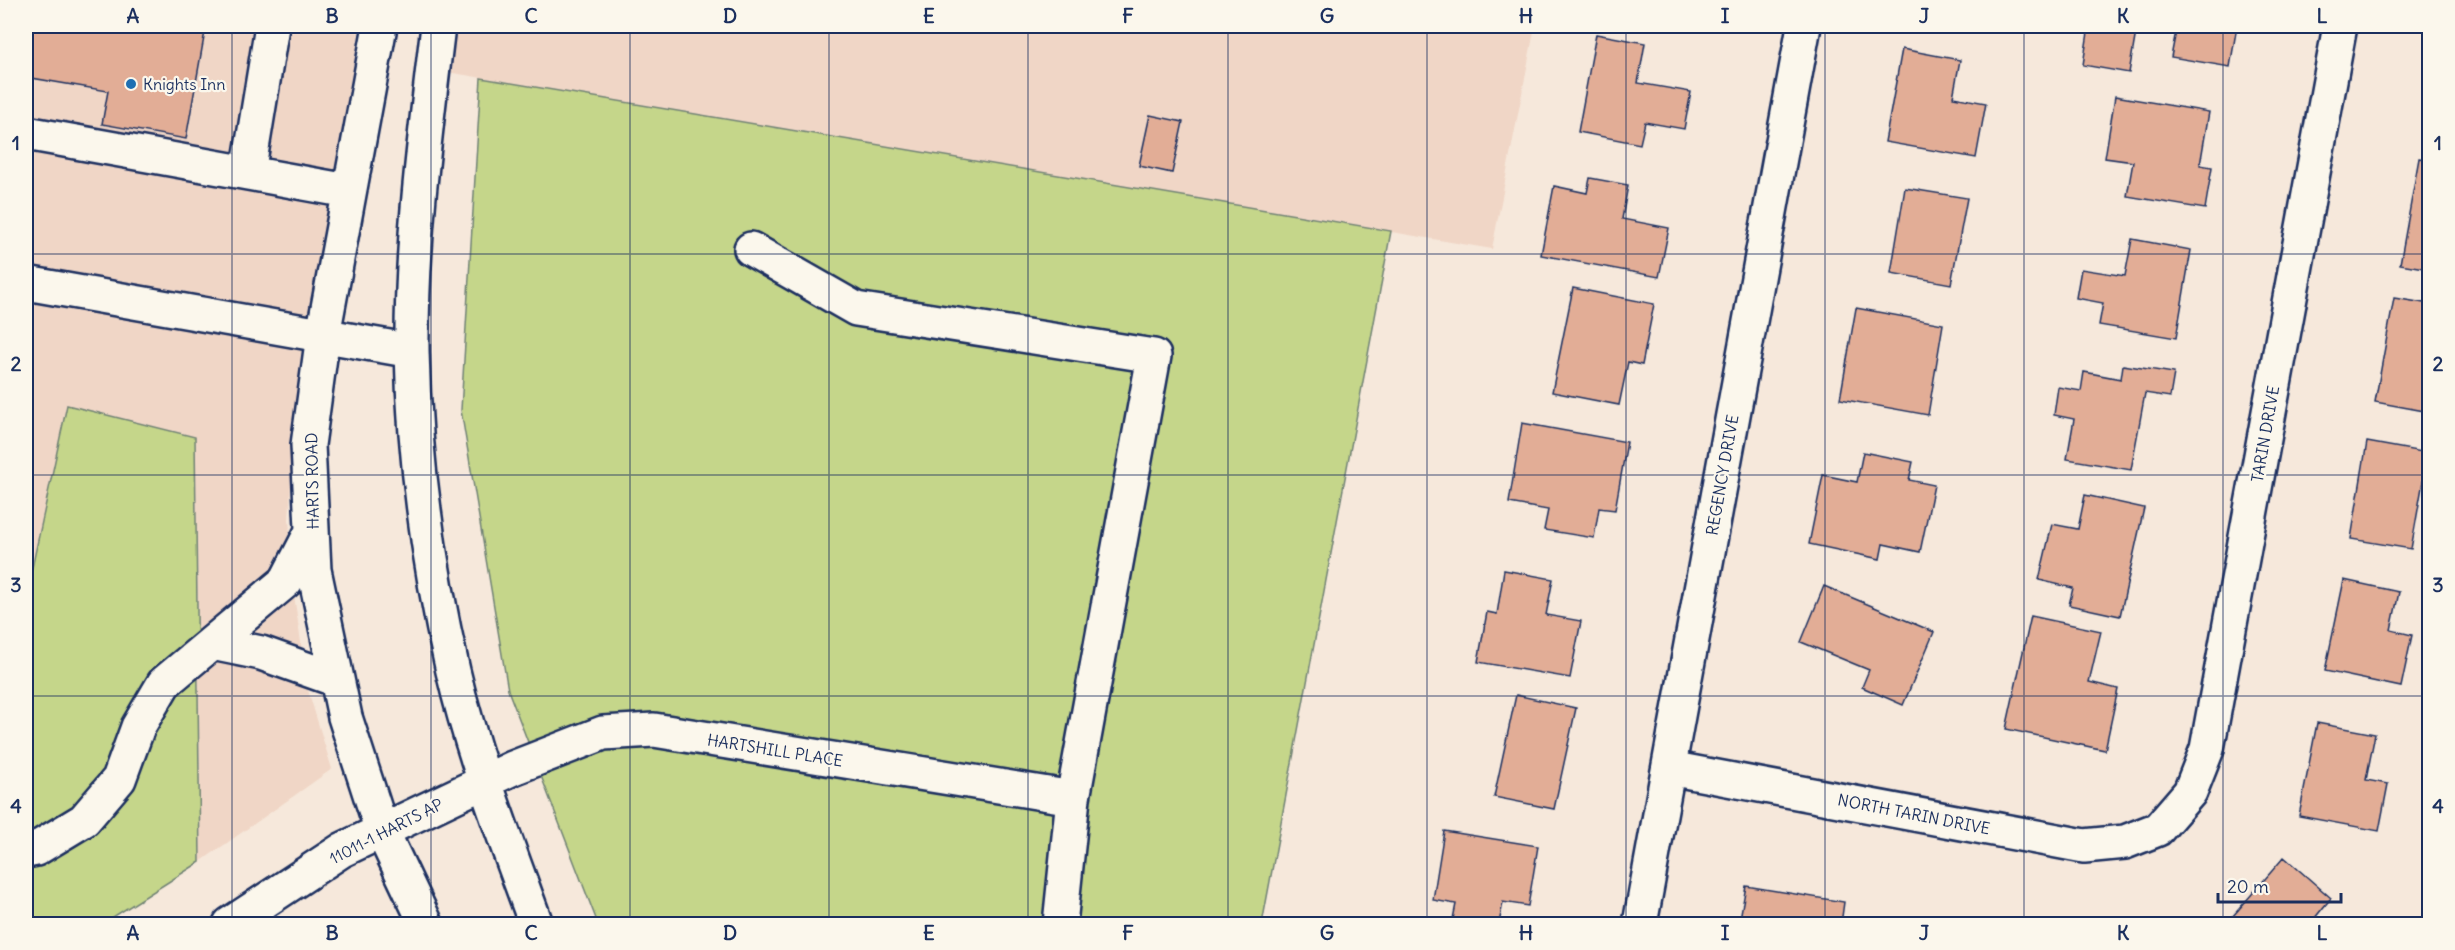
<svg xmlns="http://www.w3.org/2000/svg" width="2455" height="950" viewBox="0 0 2455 950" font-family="Delius,sans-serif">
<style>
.built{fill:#f0d6c6}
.green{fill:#c5d68a;stroke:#708274;stroke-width:1.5}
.building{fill:#e2ad96;stroke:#1b2f5e;stroke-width:1.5}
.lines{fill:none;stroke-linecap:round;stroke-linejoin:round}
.minor-casing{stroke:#1b2f5e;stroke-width:38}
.minor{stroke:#fbf7ec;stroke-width:33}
.grid{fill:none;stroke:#1b2f5e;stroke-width:1.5;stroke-opacity:0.55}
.poi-dot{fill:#1f6fb2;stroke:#fbf7ec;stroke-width:2}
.labels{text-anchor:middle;stroke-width:4.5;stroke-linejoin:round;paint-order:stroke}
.poi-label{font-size:16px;fill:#1b2f5e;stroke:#fbf7ec;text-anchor:start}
.street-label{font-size:16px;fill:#1b2f5e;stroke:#fbf7ec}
.neatline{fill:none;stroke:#1b2f5e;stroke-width:2}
.grid-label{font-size:20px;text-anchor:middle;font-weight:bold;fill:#1b2f5e}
</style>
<rect width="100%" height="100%" fill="#f6e8db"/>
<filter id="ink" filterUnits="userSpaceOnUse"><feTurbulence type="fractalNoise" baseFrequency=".0167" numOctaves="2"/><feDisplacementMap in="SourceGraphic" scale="12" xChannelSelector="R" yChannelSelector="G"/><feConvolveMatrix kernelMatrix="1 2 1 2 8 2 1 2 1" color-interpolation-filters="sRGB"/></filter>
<g filter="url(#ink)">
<!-- built -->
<path class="built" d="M26 26H360L295 419 289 519 294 595 308 690 332 769 200 862 195 437 67 405 26 596Z
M455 26H1535L1492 249 447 72Z"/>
<!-- green -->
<path class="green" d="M481 78 1391 231 1262 924H598L508 690 461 410Z
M67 405 195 437 200 862 102 924H26V596Z"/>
<!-- building -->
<path class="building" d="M26 26H206L186 139 102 124 108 91 26 77Z
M2089 26H2137L2129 73 2083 65Z
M2177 26H2237L2230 67 2171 57Z
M1596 34 1645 43 1638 83 1691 92 1684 129 1645 122 1640 144 1578 132Z
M1902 49 1960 60 1953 97 1986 103 1976 158 1885 142Z
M2115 96 2209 112 2200 165 2212 167 2205 209 2127 196 2133 162 2105 158Z
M1150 115 1183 122 1172 173 1139 166Z
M2419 158 2430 160V269L2400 264Z
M1590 178 1628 185 1622 219 1669 228 1659 277 1541 255 1554 186 1587 193Z
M1905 188 1967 198 1951 284 1891 273Z
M2132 239 2191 250 2176 338 2099 325 2103 303 2076 298 2081 269 2125 276Z
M1573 288 1654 304 1642 365 1628 362 1619 405 1552 392Z
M2394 298 2430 304V412L2375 402Z
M1856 308 1943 324 1928 415 1840 399Z
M2123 365 2174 373 2170 397 2145 393 2131 470 2067 459 2074 419 2054 415 2058 387 2081 391 2084 372 2121 379Z
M1522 423 1627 442 1615 510 1599 508 1594 538 1544 530 1548 510 1509 503Z
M2367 442 2428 453 2411 549 2351 539Z
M1863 452 1913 462 1909 480 1934 485 1920 552 1883 544 1880 559 1809 544 1823 475 1857 482Z
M2085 495 2144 508 2120 616 2069 605 2073 588 2039 580 2052 524 2078 529Z
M1504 570 1553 579 1546 615 1581 621 1570 678 1478 662 1487 612 1497 614Z
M2344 580 2399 592 2391 630 2412 635 2401 687 2325 671Z
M1824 586 1934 632 1903 705 1862 687 1869 670 1801 642Z
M2031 616 2101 631 2089 682 2118 689 2105 750 2006 729Z
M1516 695 1576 708 1554 809 1494 797Z
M2317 723 2375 734 2366 780 2388 784 2379 831 2299 816Z
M1444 831 1538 846 1528 906 1503 902 1499 924H1452L1456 904 1433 900Z
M2284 857 2331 898 2314 919 2320 924H2226Z
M1746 886 1844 902 1841 924H1739Z"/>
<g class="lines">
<!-- minor casing -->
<g class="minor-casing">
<path id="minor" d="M380 26 323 335 308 445 314 570 345 717 382 831 426 924
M438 26C425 134 411 242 412 351 414 458 429 567 453 671 473 757 506 841 536 924
M26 133 348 191
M248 173 272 26
M751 249 856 309 1154 356 1073 798 1060 924
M26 283 412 351
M212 643 261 653 337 680
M1669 768 2084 846 2125 842 2158 829 2190 792 2207 749 2340 26
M26 851 36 849 84 820 119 779 138 727 164 683 286 581 312 531
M230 924 342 850 513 768 603 733 654 730 1073 798
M1640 924 1804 26"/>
</g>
<!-- minor -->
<use href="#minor" class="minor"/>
</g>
</g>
<!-- grid -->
<path class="grid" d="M232 26V924M431 26V924M630 26V924M829 26V924M1028 26V924M1228 26V924M1427 26V924M1626 26V924M1825 26V924M2024 26V924M2223 26V924M26 254H2430M26 475H2430M26 696H2430"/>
<!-- markers -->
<circle class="poi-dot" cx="131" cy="84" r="6"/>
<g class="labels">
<!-- poi labels -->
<g class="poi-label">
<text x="143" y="90">Knights Inn</text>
</g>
<!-- street labels -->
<g class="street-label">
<text transform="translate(2265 434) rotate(-80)" y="6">TARIN DRIVE</text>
<text transform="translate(1722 475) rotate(-80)" y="6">REGENCY DRIVE</text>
<text transform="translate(312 481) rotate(-91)" y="6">HARTS ROAD</text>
<text transform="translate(775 750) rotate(9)" y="6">HARTSHILL PLACE</text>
<text transform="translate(1914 814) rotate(11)" y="6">NORTH TARIN DRIVE</text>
<text transform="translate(386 831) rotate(-27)" y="6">11011-1 HARTS AP</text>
</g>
</g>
<!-- margin -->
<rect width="2455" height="950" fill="none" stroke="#fbf7ec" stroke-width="66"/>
<!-- scale -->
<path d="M2218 893v9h123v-9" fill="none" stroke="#1b2f5e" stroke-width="3"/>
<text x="2227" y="893" font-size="18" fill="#1b2f5e" stroke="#fbf7ec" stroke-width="4.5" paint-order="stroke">20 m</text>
<rect x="33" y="33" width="2389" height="884" class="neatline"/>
<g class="grid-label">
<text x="133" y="23">A</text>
<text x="332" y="23">B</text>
<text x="531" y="23">C</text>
<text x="730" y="23">D</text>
<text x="929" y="23">E</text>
<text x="1128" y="23">F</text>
<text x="1327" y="23">G</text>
<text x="1526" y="23">H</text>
<text x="1725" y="23">I</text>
<text x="1924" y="23">J</text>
<text x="2123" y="23">K</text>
<text x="2322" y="23">L</text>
<text x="16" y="150">1</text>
<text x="2438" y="150">1</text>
<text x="16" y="371">2</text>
<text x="2438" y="371">2</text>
<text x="16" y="592">3</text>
<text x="2438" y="592">3</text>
<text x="16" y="813">4</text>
<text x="2438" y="813">4</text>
<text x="133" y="940">A</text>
<text x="332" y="940">B</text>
<text x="531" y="940">C</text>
<text x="730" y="940">D</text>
<text x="929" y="940">E</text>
<text x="1128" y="940">F</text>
<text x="1327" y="940">G</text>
<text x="1526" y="940">H</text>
<text x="1725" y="940">I</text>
<text x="1924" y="940">J</text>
<text x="2123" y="940">K</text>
<text x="2322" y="940">L</text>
</g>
</svg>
